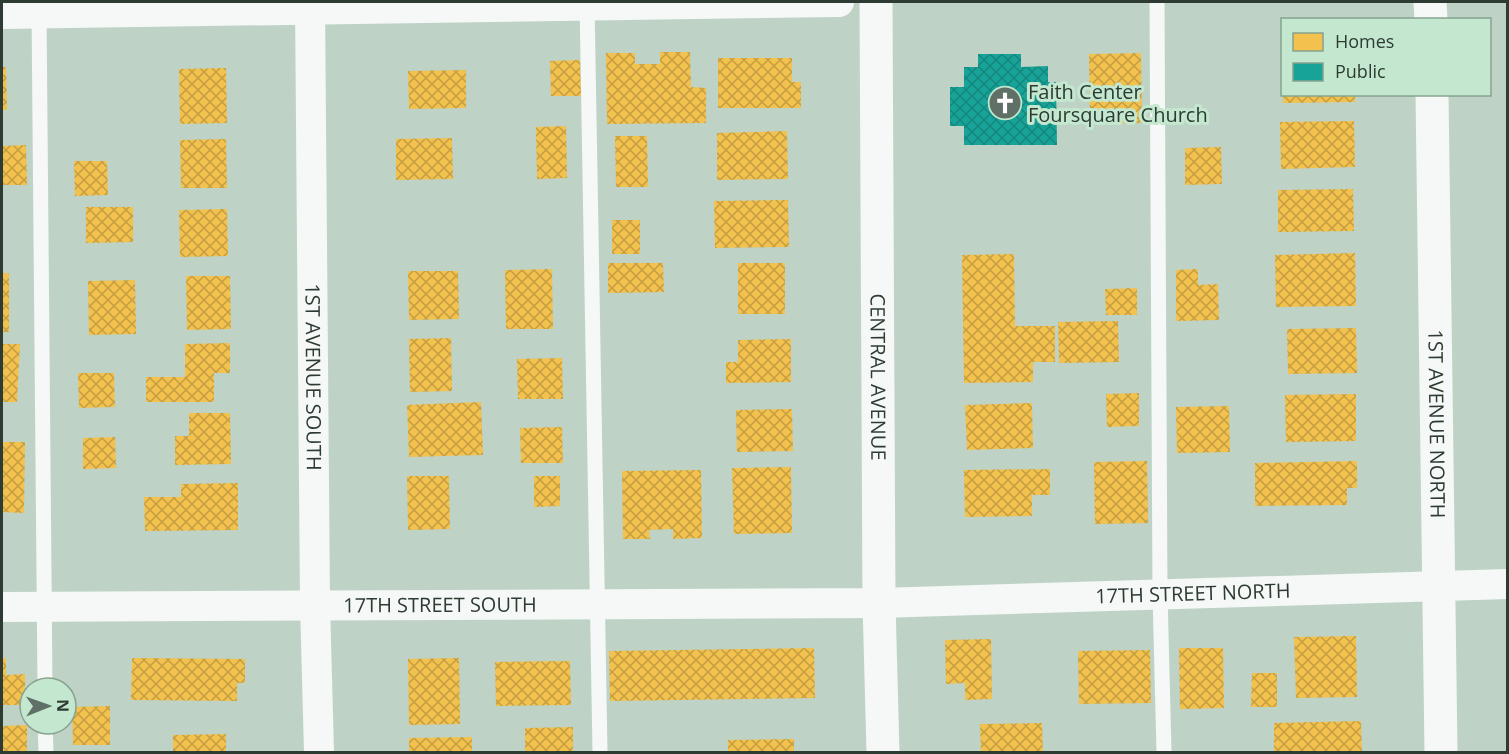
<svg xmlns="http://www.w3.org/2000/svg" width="1509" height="754" viewBox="0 0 1509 754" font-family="'Open Sans',sans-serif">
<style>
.homes{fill:url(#homes-cross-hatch)}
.public{fill:url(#public-cross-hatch)}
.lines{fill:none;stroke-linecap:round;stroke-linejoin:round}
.lane{stroke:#f5f8f6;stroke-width:15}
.street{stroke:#f5f8f6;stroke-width:30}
.secondary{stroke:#f5f8f6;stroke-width:33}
.labels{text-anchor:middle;stroke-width:6;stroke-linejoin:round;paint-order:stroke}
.poi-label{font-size:20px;fill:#2d3b32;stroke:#c3e8cf;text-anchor:start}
.street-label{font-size:20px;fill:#2d3b32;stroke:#c3e8cf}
</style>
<defs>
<pattern id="homes-cross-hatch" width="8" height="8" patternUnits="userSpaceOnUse" patternTransform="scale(1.5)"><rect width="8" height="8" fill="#f2c14e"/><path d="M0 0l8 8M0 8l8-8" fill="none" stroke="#c49e41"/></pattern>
<pattern id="public-cross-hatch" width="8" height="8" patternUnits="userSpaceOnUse" patternTransform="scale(1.5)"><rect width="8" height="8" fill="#17a398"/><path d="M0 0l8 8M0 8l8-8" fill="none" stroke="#15867d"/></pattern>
</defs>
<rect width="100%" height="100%" fill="#bed3c6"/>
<!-- homes -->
<path class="homes" d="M660 52H690L691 87 706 88V123L607 124 606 53H635V64H660Z
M1141 53 1142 123 1090 124 1089 54Z
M718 58H792V82H801V108H718Z
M580 60 581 96H551L550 61Z
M2 67H6L7 110H2Z
M226 68 227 123 180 124 179 69Z
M466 70V108L409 109 408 71Z
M1283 94H1355V102L1283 103Z
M1354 121 1355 167 1281 169 1280 122Z
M566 126 567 178 537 179 536 127Z
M787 131 788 179 717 180V133Z
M615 136H647L648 187H616Z
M452 138 453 179 396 180V139Z
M226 139 227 188H181L180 140Z
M26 145 27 185H2V146Z
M1221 147 1222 184 1185 185V148Z
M74 161H107L108 195 75 196Z
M1353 189 1354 231 1278 232V190Z
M788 200 789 247 715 248 714 201Z
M86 207H133V242L86 243Z
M227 209 228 256 180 257 179 210Z
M612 220H640V254H612Z
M1355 253 1356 306 1276 307 1275 255Z
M1014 254 1015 326H1055V362H1033V382L964 383 962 255Z
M608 263H663L664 292 608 293Z
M738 263H785V314H738Z
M552 269 553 329H506L505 270Z
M1198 269V285L1218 284 1219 320 1176 321V270Z
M408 271H458L459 319 409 320Z
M2 273H9V332H2Z
M186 276H230L231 329 187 330Z
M135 280 136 334 89 335 88 281Z
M1137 288V315H1106L1105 289Z
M1118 321 1119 362 1059 363 1058 322Z
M1356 328 1357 373 1288 374 1287 329Z
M451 338 452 391 410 392 409 339Z
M791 339V382L726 383V362H738V340Z
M230 343V373H214V402H146V377H185V344Z
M2 344H20L17 402H2Z
M562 358 563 399H518L517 359Z
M78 373H114L115 407 79 408Z
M1139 393V426L1107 427 1106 394Z
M1356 394V441L1286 442 1285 395Z
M481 402 483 455 409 457 407 405Z
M1032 403 1033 448 967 450 965 405Z
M1229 406 1230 452 1177 453 1176 407Z
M792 409 793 451 737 452 736 410Z
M189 413H230L231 464 175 465V436H189Z
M562 427 563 463H521L520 428Z
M115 437 116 468 83 469V438Z
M2 442H25L24 513 2 512Z
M1147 461 1148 523 1095 524 1094 462Z
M1357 461V488H1347V505L1255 506V463Z
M791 467 792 533 734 534 732 468Z
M1050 469V495H1032V516L965 517 964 470Z
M701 470 702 538 673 539V529L649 530 650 539H623L622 471Z
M407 476H449L450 529 408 530Z
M534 476H560V506L534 507Z
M238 483V530L145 531 144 497H181V484Z
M1356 636 1357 697 1296 698 1294 637Z
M991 639 992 699 965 700V683L946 684 945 640Z
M814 648 815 698 610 701 609 651Z
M1179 648H1223L1224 708 1180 709Z
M1150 650 1151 703 1079 704 1078 651Z
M2 658H6V675L25 674V705H2Z
M132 658 245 659V683H237V701L131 700Z
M459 658 460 724 409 725 408 659Z
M570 661 571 705 496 706 495 662Z
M1252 673H1277V707H1251Z
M110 706V745H73L72 707Z
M1361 721 1362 752H1274V723Z
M1042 723 1043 752H981L980 724Z
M27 725V752H2V726Z
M573 727V752H525V728Z
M226 734V752H173V735Z
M472 737V752H409V738Z
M794 739V752H728V740Z"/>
<!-- public -->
<path class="public" d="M978 54H1021V67L1048 66V82H1056L1057 145H964V126H950V87H964V67H978Z"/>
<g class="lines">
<!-- lane -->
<path class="lane" d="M587 2 600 752
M1157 2 1160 594 1164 752
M39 10 45 688
M45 724 46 752"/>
<!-- street -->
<g class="street">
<path id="s1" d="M310 2 315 604 319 752"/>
<path d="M2 14 839 2"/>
<path id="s2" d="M2 607 879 603 1508 584"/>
</g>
<!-- secondary -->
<g class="secondary">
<path id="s3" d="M876 2 879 603 883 752"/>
<path d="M1430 2 1431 20"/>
<path id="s4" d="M1432 94 1441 752"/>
</g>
</g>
<!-- icons -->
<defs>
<g id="church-disc" transform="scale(1.725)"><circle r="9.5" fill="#607066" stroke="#c3e8cf"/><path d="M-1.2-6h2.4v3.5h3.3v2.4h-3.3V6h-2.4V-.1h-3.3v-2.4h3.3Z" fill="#fff"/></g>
</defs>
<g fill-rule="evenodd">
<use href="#church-disc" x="1005" y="103"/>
</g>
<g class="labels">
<!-- poi labels -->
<g class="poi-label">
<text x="1028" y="99">Faith Center<tspan x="1028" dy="23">Foursquare Church</tspan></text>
</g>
<!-- street labels -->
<g class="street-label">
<text dy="7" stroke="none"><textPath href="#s1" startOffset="375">1ST AVENUE SOUTH</textPath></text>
<text dy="7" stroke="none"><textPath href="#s3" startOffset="375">CENTRAL AVENUE</textPath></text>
<text dy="7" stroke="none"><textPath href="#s4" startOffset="330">1ST AVENUE NORTH</textPath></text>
<text dy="7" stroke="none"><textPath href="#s2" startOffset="1191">17TH STREET NORTH</textPath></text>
<text dy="7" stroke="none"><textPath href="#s2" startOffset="438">17TH STREET SOUTH</textPath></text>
</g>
</g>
<!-- border -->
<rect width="1509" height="754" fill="none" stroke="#2d3b32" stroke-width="6"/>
<!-- legend -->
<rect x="1281" y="18" width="210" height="78" fill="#c3e8cf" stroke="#87a390" stroke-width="1.5"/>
<rect x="1293" y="33" width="30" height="18" fill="#f2c14e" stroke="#87a390" stroke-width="1.5"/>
<text x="1335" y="48" font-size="18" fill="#2d3b32">Homes</text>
<rect x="1293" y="63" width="30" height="18" fill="#17a398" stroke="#87a390" stroke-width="1.5"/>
<text x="1335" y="78" font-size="18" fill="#2d3b32">Public</text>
<!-- north arrow -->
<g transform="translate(48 706) rotate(89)"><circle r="28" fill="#c3e8cf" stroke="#87a390" stroke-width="1.5"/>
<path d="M0-4.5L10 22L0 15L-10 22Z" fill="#607066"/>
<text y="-9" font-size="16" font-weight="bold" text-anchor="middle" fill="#2d3b32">N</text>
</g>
</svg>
